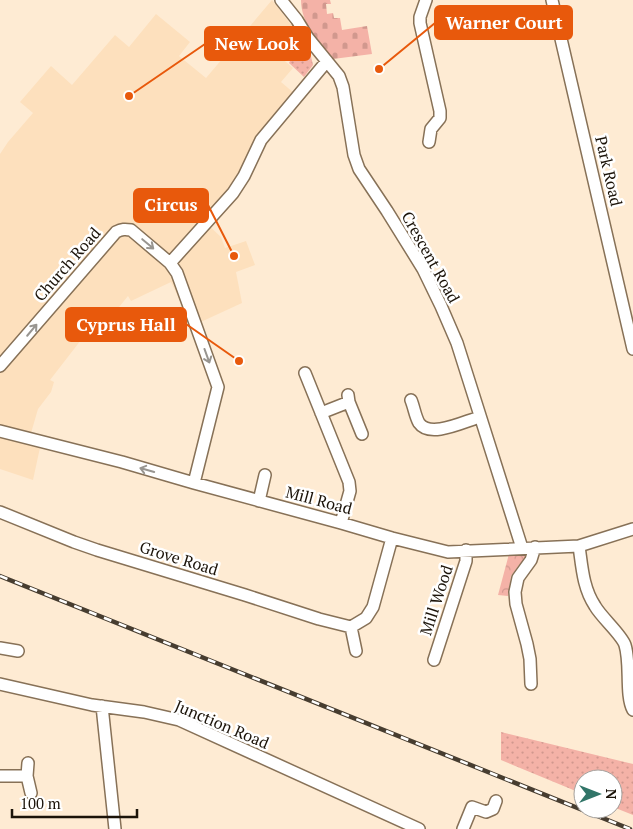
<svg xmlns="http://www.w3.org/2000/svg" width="633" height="829" viewBox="0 0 633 829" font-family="'PT Serif',serif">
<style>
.built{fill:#fde0bd}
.forest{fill:url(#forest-crowns)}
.cemetery{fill:url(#cemetery-stones)}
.park{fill:url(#park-dots)}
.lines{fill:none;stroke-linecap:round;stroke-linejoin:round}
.minor-casing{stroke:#877157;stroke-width:14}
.minor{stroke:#fff;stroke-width:11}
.rail-casing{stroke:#473d30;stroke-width:4.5}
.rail{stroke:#fff;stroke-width:2.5;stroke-dasharray:8;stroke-linecap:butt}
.oneway{stroke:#989590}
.labels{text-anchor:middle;stroke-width:5;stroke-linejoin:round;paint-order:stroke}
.street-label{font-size:16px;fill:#1b1309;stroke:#fff}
.leader{fill:none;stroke:#e8590c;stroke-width:2}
.callout-dot{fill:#e8590c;stroke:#fff;stroke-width:2}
.callout{fill:#e8590c;stroke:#e8590c;stroke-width:2}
.callout-label{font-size:18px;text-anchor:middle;font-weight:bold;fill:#fff}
</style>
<defs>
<pattern id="forest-crowns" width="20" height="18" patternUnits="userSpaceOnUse" patternTransform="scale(1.25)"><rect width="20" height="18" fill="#f4b2a7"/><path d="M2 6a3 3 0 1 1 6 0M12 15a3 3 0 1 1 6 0" fill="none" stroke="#d1988e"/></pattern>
<pattern id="cemetery-stones" width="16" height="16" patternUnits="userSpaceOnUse" patternTransform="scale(1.25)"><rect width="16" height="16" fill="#f4b2a7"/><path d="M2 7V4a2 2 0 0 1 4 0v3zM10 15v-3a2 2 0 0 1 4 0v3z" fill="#d1988e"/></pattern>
<pattern id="park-dots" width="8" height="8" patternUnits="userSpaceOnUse" patternTransform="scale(1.25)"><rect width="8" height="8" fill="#f4b2a7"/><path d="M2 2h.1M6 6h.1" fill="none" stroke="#d1988e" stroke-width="1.8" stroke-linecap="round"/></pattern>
</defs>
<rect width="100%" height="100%" fill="#feebd3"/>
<!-- built -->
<path class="built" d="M272 0 299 35 279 56 293 68 281 82 294 93 241 175 206 223 221 237 225 248 246 241 255 265 236 272 242 303 192 326 171 282 131 301 128 296 102 328 81 340 50 380 54 382 51 392 38 409 29 440 41 443 33 480 0 469V154L8 142 33 113 20 102 51 66 72 85 115 35 129 47 156 14 190 42 179 56 206 78Z"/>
<!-- forest -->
<path class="forest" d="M509 554 528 555 529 558 519 565 511 576 508 596 498 595Z"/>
<!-- cemetery -->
<path class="cemetery" d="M301 0H330L331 4H326L327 14 333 13 334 18H340L342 30 367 26 372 54 333 59C319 42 301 24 301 0Z"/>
<!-- park -->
<path class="park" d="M302 42 310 52 313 65 304 77 289 63 290 61 288 59 293 46 292 43Z
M501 732 633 764V815L613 807V779H583V794L501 760Z"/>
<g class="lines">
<!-- minor casing -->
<g class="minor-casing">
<path id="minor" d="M281 0 297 20 308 38 339 76 343 87 354 155 359 169 387 211 423 269 441 306 457 343 522 548
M426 0 420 17V23L440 111V118L431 129 429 142
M552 0 633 349
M170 263 233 193 244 176 261 140 327 61
M0 366 116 232C122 229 125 229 131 230L170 263 177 273 218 387 194 483
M305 373 349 482 350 491 341 523
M348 395 349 402 362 434
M411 400C414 407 415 416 419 423 430 439 465 421 480 417
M321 413 349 402
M0 431 122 462 194 483 341 523 392 538 448 552 579 546 633 529
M259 501 265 475
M0 512 74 542 97 550 245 595 319 619 351 627 366 618 373 607 392 538
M579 546C582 567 583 588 595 606 601 617 622 635 625 645 631 664 625 695 633 710
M351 627 356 651
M0 648 18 651
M434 660 466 561V550
M0 684 92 705 144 712 179 720 419 829
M531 684 530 659 527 644 516 604 515 592 518 578 531 560 535 547
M102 706 115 829
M28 763 27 776 31 793
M0 776H27
M463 829 472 807 486 812 493 809 496 801"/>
</g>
<!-- minor -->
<use href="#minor" class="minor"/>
<!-- rail casing -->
<g class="rail-casing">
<path id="rail" d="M0 576 630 829"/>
</g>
<!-- rail -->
<use href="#rail" class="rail"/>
</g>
<!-- one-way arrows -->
<defs><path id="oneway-shaft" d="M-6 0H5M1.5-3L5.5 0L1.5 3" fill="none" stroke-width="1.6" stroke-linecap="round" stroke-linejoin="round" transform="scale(1.25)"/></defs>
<g class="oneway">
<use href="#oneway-shaft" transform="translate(148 244) rotate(40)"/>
<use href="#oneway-shaft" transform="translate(32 330) rotate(-50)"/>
<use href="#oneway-shaft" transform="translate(207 356) rotate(70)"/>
<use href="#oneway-shaft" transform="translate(147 470) rotate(-164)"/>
</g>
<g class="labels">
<!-- street labels -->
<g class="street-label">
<text transform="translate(609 171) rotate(77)" y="6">Park Road</text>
<text transform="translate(431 257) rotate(61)" y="6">Crescent Road</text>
<text transform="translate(67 264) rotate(-49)" y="6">Church Road</text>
<text transform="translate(319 500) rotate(15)" y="6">Mill Road</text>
<text transform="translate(179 558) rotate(17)" y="6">Grove Road</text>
<text transform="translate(436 600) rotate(-72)" y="6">Mill Wood</text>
<text transform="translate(222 724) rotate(23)" y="6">Junction Road</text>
</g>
</g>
<!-- callouts -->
<path class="leader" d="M379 69L435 23M129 96L205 44M234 256L208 205M239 361L186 324"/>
<g class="callout-dot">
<circle cx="379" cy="69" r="5"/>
<circle cx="129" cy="96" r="5"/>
<circle cx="234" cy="256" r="5"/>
<circle cx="239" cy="361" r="5"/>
</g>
<g class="callout">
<rect x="435" y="6" width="137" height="33" rx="5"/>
<rect x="205" y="27" width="105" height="33" rx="5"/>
<rect x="134" y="189" width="74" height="33" rx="5"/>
<rect x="66" y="308" width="120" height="33" rx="5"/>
</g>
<g class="callout-label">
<text x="504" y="29">Warner Court</text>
<text x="257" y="50">New Look</text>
<text x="171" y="211">Circus</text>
<text x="126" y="331">Cyprus Hall</text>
</g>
<!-- north arrow -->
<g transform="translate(598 794) rotate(90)"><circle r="24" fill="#ffffff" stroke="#a4a19d"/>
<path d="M0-4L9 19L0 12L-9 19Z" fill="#317568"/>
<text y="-8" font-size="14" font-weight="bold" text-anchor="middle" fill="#1b1309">N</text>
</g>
<!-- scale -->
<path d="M12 809v8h125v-8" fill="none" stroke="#1b1309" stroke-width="2.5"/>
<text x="20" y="809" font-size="15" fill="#1b1309" stroke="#ffffff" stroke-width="4" paint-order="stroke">100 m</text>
</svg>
